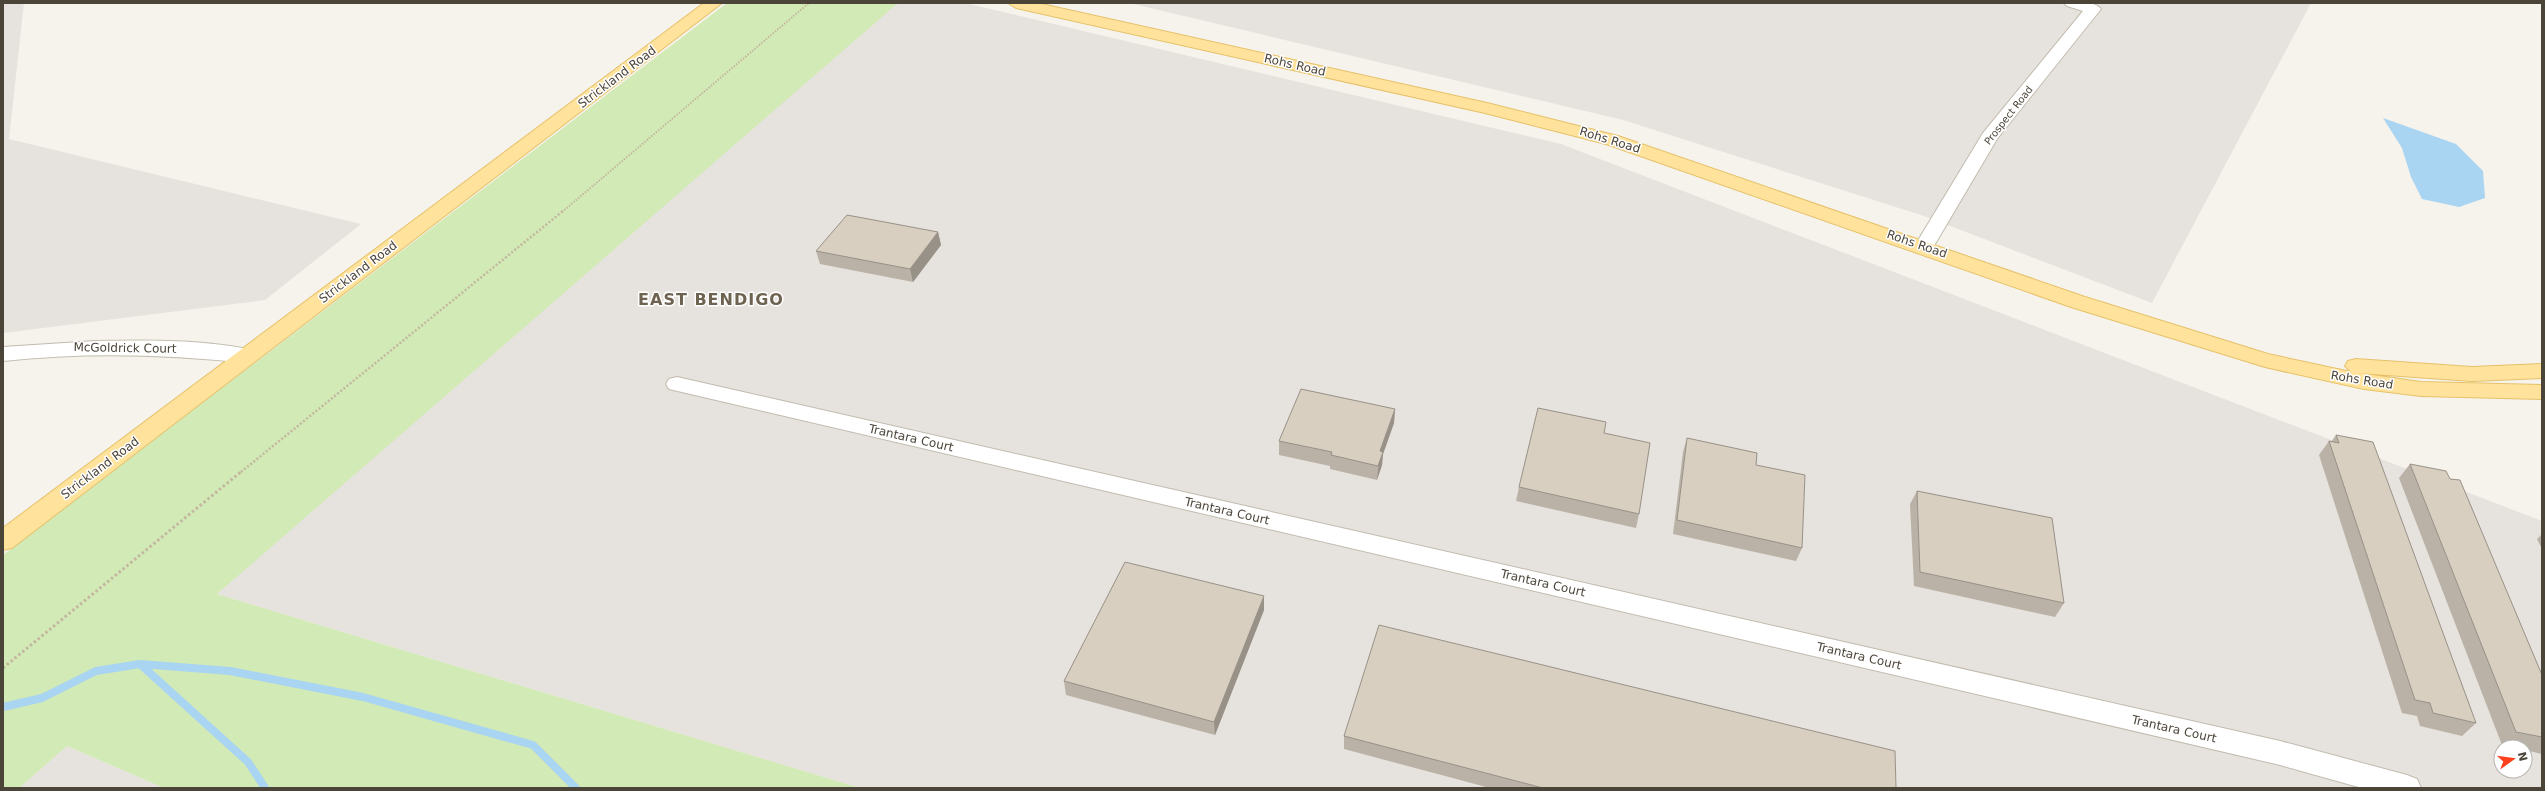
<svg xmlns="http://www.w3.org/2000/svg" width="2545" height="791" viewBox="0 0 2545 791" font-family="'DejaVu Sans',sans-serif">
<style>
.industrial{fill:#e6e2dd;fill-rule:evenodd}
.green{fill:#d2eab5}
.water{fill:#a9d4f2}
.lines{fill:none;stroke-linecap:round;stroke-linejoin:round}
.stream{stroke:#a9d4f2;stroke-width:8}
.minor-casing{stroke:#c2bbae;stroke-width:2}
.major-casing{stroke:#e6c16a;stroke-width:2}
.path-far2{stroke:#c4b79f;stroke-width:2;stroke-dasharray:1.5 1.5;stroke-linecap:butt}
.path-far1{stroke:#c4b79f;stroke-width:2.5;stroke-dasharray:2 2;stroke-linecap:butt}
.path{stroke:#c4b79f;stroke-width:3;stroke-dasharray:2.5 2.5;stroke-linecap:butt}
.minor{fill:#fff;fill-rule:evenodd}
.major{fill:#ffe39c;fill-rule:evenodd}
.wall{fill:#bab2a6}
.shaded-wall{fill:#979187}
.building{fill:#d8cfc1;stroke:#979187}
.labels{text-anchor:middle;stroke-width:3;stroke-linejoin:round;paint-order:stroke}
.far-street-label{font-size:10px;fill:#4b4439;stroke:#fff}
.street-label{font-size:12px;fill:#4b4439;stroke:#fff}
.district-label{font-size:16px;font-weight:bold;letter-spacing:1px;fill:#6e6250;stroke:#fff}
</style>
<rect width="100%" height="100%" fill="#f6f3ec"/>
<!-- industrial -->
<path class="industrial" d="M3 3H24L9 139 361 224 265 300 3 333Z
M892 3H965L1561 144 2542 521V788H860L217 594ZM2501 747H2525V771H2501Z
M1129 3H2311L2152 303 1924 216 1623 120Z
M67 746 164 788H19Z"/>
<!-- green -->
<path class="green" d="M727 3H898L217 594 860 788H164L67 746 19 788H3V555Z"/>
<!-- water -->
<path class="water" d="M2383 118 2456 144 2483 171 2485 198 2459 207 2422 199 2411 177 2402 148Z"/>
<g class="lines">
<!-- stream -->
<path class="stream" d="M140 664 230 671 363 697 533 745 576 788
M3 707 42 698 96 671 140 664 248 762 265 788"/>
<!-- minor casing -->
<g class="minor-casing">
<path id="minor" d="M2064 3C2075 3 2094 0 2101 9L1997 139 1931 251H1917L1914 247 1983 133 2083 11 2067 6Z
M95 341C141 340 210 339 255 351L258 356 255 361 247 363C165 354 85 352 3 361V347Z
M677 377 2280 741 2407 775 2417 779 2421 788H2362L2280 765 669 389 666 384 669 379Z"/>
</g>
<!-- major casing -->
<g class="major-casing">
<path id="major" d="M704 3H722L12 548 3 550V528Z
M1008 3H1037L1487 103 1618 136 2085 297 2268 354 2351 372 2345 366 2348 361 2356 359 2472 367 2542 364V378L2472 381 2358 373 2421 382 2542 385V399L2421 396 2364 389 2265 367 2071 307 1606 144 1485 113 1016 8Z"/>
</g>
<!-- path-far2 -->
<path class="path-far2" d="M562 212 809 3"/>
<!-- path-far1 -->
<path class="path-far1" d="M241 472 563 211"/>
<!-- path -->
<path class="path" d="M3 668 242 471"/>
<!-- minor -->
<use href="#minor" class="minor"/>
<!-- major -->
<use href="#major" class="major"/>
</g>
<!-- wall -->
<path class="wall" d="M938 232 941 245 913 282 820 264 816 251Z
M1395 409 1394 423 1383 454 1382 465 1377 480 1330 469V466L1279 455V441Z
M1604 433 1639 514 1636 528 1516 501 1519 487Z
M2336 435 2476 723 2462 736 2420 726 2417 716 2402 713 2319 455 2329 441 2331 442Z
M1687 438 1756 465 1802 548 1796 561 1673 534 1683 452Z
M2410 464 2542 675V754L2525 750V747H2510L2502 745 2399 478Z
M1917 491 2064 603 2055 617 1914 586 1910 504Z
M2542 534V549L2537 539Z
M1264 596V610L1215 735 1066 695 1064 681Z
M1344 736 1896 788H1490L1344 749Z"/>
<!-- shaded-wall -->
<path class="shaded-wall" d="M938 232 941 245 913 282 910 269Z
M1395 409 1394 423 1383 454 1382 465 1377 480 1380 451Z
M1264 596V610L1215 735 1214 722Z"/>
<!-- building -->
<path class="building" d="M847 215 938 232 910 269 816 251Z
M1301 389 1395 409 1380 451 1383 452 1378 466 1331 455 1332 452 1279 441Z
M1538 408 1606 422 1604 433 1650 443 1639 514 1519 487Z
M2336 435 2373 442 2476 723 2433 713 2430 703 2415 700 2329 441 2339 443Z
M1687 438 1757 453 1756 465 1805 475 1802 548 1677 520Z
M2410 464 2446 471 2450 479 2460 480 2542 675V737L2516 732Z
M1917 491 2052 518 2064 603 1920 572Z
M1125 562 1264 596 1214 722 1064 681Z
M1379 625 1895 751 1896 788H1543L1344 736Z"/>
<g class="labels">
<!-- far-street labels -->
<g class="far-street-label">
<text transform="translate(2008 115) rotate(-52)" y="4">Prospect Road</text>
</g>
<!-- street labels -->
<g class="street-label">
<text transform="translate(1295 65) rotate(13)" y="4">Rohs Road</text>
<text transform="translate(617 77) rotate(-37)" y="4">Strickland Road</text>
<text transform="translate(1610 140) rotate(17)" y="4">Rohs Road</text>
<text transform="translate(1917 244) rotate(19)" y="4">Rohs Road</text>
<text transform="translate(358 272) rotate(-37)" y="4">Strickland Road</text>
<text transform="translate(125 348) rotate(1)" y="4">McGoldrick Court</text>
<text transform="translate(2362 380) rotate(9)" y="4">Rohs Road</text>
<text transform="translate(911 438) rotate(13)" y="4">Trantara Court</text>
<text transform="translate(100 468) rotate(-37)" y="4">Strickland Road</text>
<text transform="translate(1227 511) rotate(13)" y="4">Trantara Court</text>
<text transform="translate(1543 583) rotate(13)" y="4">Trantara Court</text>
<text transform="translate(1859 656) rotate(13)" y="4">Trantara Court</text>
<text transform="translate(2174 729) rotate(13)" y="4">Trantara Court</text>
</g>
<!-- district labels -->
<g class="district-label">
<text x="711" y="305">EAST BENDIGO</text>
</g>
</g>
<!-- border -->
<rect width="2545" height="791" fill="none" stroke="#4b4439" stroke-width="8"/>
<!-- north arrow -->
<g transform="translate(2513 759) rotate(76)"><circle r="19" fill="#ffffff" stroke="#b7b4b0"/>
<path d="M0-3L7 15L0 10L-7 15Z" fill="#fc3f1d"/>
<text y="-6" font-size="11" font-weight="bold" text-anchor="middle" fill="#4b4439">N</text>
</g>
</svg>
